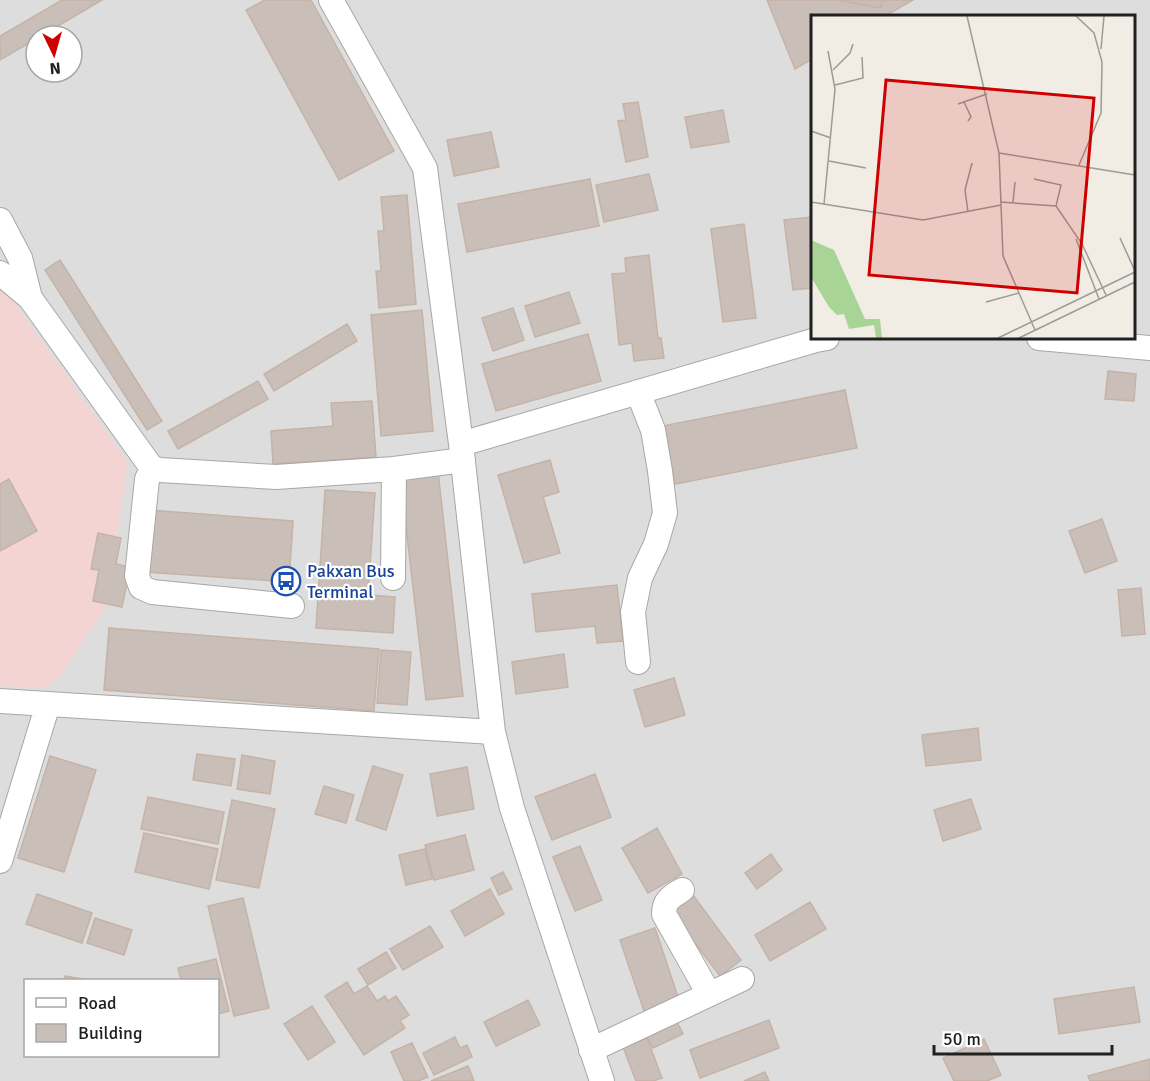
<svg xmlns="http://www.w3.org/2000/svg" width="1150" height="1081" viewBox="0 0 1150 1081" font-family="Signika,sans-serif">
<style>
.residential{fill:#dedddd;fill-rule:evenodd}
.commercial{fill:#f3d4d3}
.building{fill:#cabfb8;stroke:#c4b3a6;stroke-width:1.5}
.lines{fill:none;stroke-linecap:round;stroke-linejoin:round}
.minor-casing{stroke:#a7a7a7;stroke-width:26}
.minor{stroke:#fff;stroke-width:24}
.labels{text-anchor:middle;stroke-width:4.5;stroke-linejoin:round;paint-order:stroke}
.transit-label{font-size:18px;fill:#164399;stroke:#fff;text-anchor:start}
.inset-road{fill:none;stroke:#9d9b96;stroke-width:1.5}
.view{fill:#cf0000;fill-opacity:0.15;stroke:#cf0000;stroke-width:3}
.inset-edge{fill:none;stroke:#202020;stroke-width:3}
</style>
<rect width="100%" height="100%" fill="#f1ede5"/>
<!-- residential -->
<path class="residential" d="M0 0H1150V1081H0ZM812 16H1134V338H812ZM36 36H72V72H36ZM26 980H218V1056H26Z"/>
<!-- commercial -->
<path class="commercial" d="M0 282 128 463 105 608 59 677 46 688 0 686Z"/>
<!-- building -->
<path class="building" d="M62 0H102L41 36H36V39L0 60V36Z
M265 0H311L394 151 339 180 246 10Z
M767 0H837L881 8 882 0H913L885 16H812V59L795 69Z
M837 0H882L881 8Z
M638 102 648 157 626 162 618 121 626 120 623 104Z
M723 110 729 142 691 148 685 117Z
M491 132 499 167 454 176 447 140Z
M649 174 658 210 604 222 596 185Z
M590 179 599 226 467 252 458 204Z
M407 195 416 304 379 308 376 271H381L378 231H384L381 197Z
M812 217V288L793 290 784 220Z
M744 224 756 318 723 322 711 229Z
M649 255 658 338H661L664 358 634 361 632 343 619 345 612 274 626 273 625 258Z
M60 260 162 421 147 430 45 270Z
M569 292 580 323 535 337 525 306Z
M513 308 524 340 493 351 482 318Z
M422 310 433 431 381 436 371 315Z
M347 324 357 341 274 391 264 374Z
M588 334 601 381 496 411 482 364Z
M1108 371 1136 374 1134 401 1105 399Z
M258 381 268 399 178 449 168 431Z
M845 390 857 448 675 484 663 426Z
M372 401 376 457 273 464 271 431 333 426 331 403Z
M550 460 559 492 543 497 560 553 524 563 498 475Z
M438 471 463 696 426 700 400 475Z
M9 479 37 531 0 551V484Z
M325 490 375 493 368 595 395 597 393 633 316 628Z
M150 510 293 521 289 582 146 572Z
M1102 519 1117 561 1085 573 1069 531Z
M98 533 121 538 116 564 126 566 125 573H129L122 607 93 601 99 570 91 569Z
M617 585 623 641 597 643 595 626 536 632 532 594Z
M1141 588 1145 634 1122 636 1118 590Z
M109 628 379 649 374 711 104 690Z
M381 650 411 652 407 705 377 703Z
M564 654 568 687 516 694 512 662Z
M674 678 685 715 645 727 634 690Z
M978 728 981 760 926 766 922 735Z
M197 754 235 759 231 786 193 780Z
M242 755 275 761 270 794 237 789Z
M50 756 96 770 64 872 18 858Z
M373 766 403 775 386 830 356 820Z
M467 767 474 809 437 816 430 774Z
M595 774 611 817 552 840 535 797Z
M324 786 354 795 346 823 315 814Z
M148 797 224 812 218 844 141 829Z
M971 799 981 829 943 841 934 810Z
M232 800 275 809 259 888 216 880Z
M657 828 682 874 648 893 622 848Z
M144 833 218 849 209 889 135 872Z
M465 835 474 870 434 880 425 845Z
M580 846 602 900 575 911 553 857Z
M425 849 432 879 406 885 399 855Z
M771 854 782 870 757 889 745 873Z
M503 872 512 889 499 895 491 878Z
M490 889 504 914 465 936 451 911Z
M690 891 741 960 720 976 668 908Z
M37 894 92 913 82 943 26 924Z
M243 898 269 1008 234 1016 208 906Z
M810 902 826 929 770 961 755 935Z
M95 918 132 930 124 955 87 943Z
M430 926 443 947 403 970 390 949Z
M655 928 679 1000 644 1011 620 940Z
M386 952 396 968 368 985 358 969Z
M216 959 229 1011 218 1014V980H181L178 968Z
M65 976 88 980H64Z
M347 982 354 994 367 986 377 1001 385 996 388 1001 396 996 409 1015 400 1021 405 1028 364 1055 325 996Z
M1134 987 1140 1022 1059 1034 1054 999Z
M528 1000 540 1025 496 1046 484 1022Z
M312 1006 335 1042 308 1060 284 1024Z
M676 1020 683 1034 653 1048 646 1035Z
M769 1020 779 1048 700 1078 690 1050Z
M455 1037 460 1048 467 1045 472 1057 434 1075 423 1053Z
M647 1038 662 1078 653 1081H636L623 1047Z
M984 1039 1001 1075 987 1081H954L943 1058Z
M412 1043 428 1077 418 1081H404L391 1052Z
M1150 1059V1081H1090L1088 1076Z
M468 1066 474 1081H431Z
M765 1072 769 1081H744Z"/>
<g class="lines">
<!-- minor casing -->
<g class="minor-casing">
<path id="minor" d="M331 0 425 168 461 444 493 732 512 808 602 1081
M0 220 20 258 30 298
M0 273 30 298 149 464 153 468 160 470 276 477 394 469 463 460
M1039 338 1150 348
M638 392 653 430 660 471 665 513 656 544 640 578 633 612 638 662
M461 444 816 340 827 338
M153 468 147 479 137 576 141 587 152 592 292 606
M393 578 394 469
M0 701 493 732
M0 861 48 704
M682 890C671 897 664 900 664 914L709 994
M591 1050 742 979"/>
</g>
<!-- minor -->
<use href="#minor" class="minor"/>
</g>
<!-- icons -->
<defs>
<g id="bus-ring" transform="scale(1.5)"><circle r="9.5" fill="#fff" stroke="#1a4fb4" stroke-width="1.5"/><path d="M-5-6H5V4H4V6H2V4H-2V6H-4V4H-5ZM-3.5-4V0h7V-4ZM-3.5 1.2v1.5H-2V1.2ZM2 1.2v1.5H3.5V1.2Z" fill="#1a4fb4"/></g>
</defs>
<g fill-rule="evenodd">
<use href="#bus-ring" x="286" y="581"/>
</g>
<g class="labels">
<!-- transit labels -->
<g class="transit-label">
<text x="307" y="577">Pakxan Bus<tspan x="307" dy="21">Terminal</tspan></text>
</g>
</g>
<!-- overview -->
<g transform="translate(811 15)">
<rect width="324" height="324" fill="#f1ede5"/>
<path d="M0 225 23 235 54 304H69L71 323H65L63 310 38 314 33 299 26 300 18 292 0 262Z" fill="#a8d496"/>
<path class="inset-road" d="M156 1 188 138 192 241 224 315M265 1 283 18 291 47 290 98 268 150M290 34 293 1M22 55 39 38 42 29M24 70 52 63 51 42M153 87 160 102 157 106M147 89 176 79M0 116 20 123M188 138 324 160M18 146 55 153M223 164 250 170 245 191M0 187 112 205 190 190M189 187 245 191 271 229 295 280M202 187 204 167M13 189 24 74 17 36M157 197 154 175 161 148M309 223 324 256M265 224 288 284M175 287 208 278M187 323 324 257M208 323 324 267"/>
<path class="view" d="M75 65 283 83 266 278 58 260Z"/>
<rect width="324" height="324" class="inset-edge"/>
</g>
<!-- legend -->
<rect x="24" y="979" width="195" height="78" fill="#ffffff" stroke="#a6a6a6" stroke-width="1.5"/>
<rect x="36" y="998" width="30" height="9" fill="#ffffff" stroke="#a6a6a6" stroke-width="1.5"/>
<text x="78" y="1009" font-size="18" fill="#202020">Road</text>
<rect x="36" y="1024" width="30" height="18" fill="#cabfb8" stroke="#a6a6a6" stroke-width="1.5"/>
<text x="78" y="1039" font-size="18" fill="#202020">Building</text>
<!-- north arrow -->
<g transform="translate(54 54) rotate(175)"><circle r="28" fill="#ffffff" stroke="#a6a6a6" stroke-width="1.5"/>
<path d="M0-4.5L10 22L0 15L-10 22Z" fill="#cf0000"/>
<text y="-9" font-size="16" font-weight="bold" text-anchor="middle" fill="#202020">N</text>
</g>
<!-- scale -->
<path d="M934 1045v9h178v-9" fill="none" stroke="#202020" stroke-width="3"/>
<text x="943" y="1045" font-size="18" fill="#202020" stroke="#ffffff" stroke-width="4.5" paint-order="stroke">50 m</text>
</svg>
